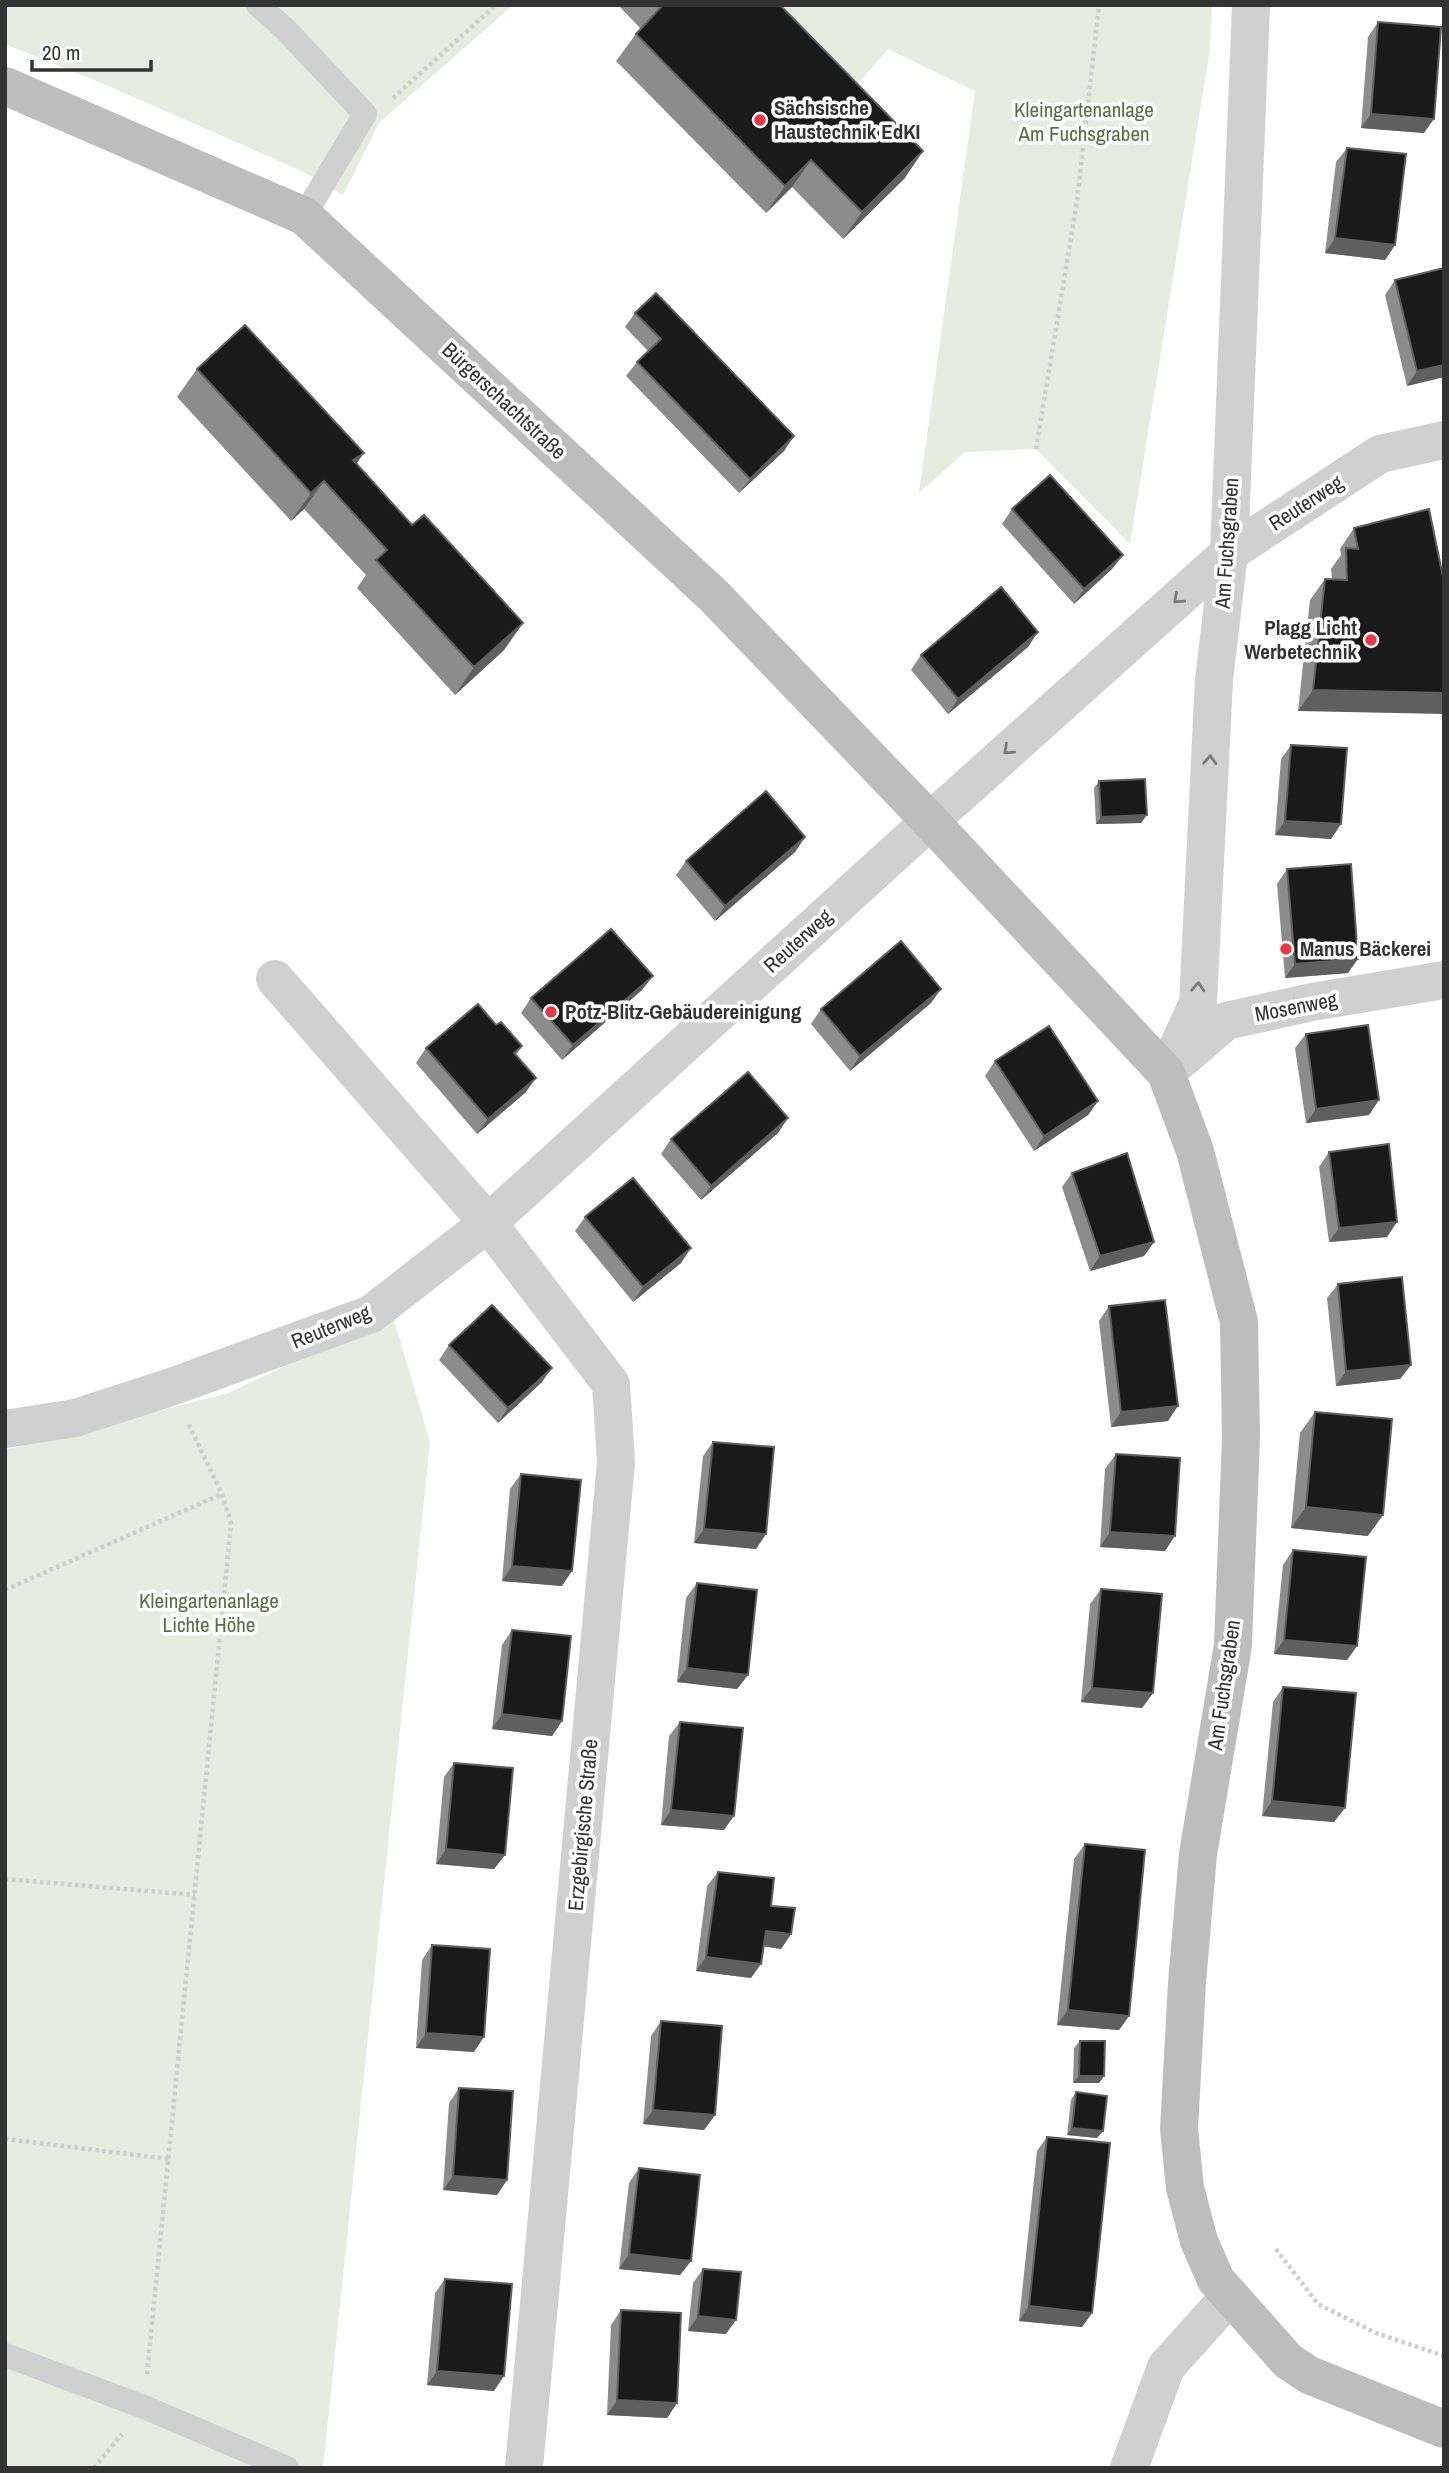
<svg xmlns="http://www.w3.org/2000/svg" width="1449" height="2473" viewBox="0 0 1449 2473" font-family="'Archivo Narrow',sans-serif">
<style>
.green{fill:#e6ecdf}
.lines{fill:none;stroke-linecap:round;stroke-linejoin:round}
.path{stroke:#cdcdcd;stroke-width:4.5;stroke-dasharray:3.5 3.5;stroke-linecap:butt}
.service{stroke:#d0d0d0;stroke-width:24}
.minor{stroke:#d0d0d0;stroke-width:38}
.secondary{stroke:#bdbdbd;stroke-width:38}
.wall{fill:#8c8c8c}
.shaded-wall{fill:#5f5f5f}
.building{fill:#1a1a1a;stroke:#5f5f5f;stroke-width:2}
.oneway{stroke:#7a7a7a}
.poi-dot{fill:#e63946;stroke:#fff;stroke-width:2.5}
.labels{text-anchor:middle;stroke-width:7;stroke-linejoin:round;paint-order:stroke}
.poi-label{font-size:21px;font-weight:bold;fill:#333;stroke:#fff;text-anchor:start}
.park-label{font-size:21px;fill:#56703f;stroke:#fff}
.street-label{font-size:21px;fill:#333;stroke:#fff}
</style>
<rect width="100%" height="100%" fill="#fff"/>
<!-- green -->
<path class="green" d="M5 5H513L379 123 343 195 302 171 106 85 5 44Z
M753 5H1212L1210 49 1130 544 1036 449 965 452 919 493 975 91 888 49 843 101Z
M393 1316 430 1442 323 2468H5V1450L228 1393Z"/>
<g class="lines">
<!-- path -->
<path class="path" d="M393 98 496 5
M1036 449 1077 201 1099 5
M5 1590 222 1494
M5 1879 195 1895
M5 2139 169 2159
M1276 2249 1318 2304 1376 2333 1444 2356
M147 2374 231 1524 222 1494 188 1423
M94 2468 122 2434"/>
<!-- service -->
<path class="service" d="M258 5 285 29 365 114 304 216
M5 2355 144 2407 287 2468"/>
<!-- minor -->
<path class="minor" d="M275 979 488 1223 611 1384 616 1462 524 2468
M1176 1064 1226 1021 1312 1002 1444 980
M1166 1073 1198 1003 1214 680 1229 553 1251 5
M5 1429 75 1418 171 1387 371 1314 488 1223 930 821 1229 553 1380 454 1444 440
M1129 2468 1166 2367 1230 2296"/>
<!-- secondary -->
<path class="secondary" d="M5 86 304 216 714 596 930 821 1166 1073 1195 1151 1239 1322 1241 1438 1233 1645 1198 1854 1187 1983 1179 2129 1185 2188 1199 2241 1216 2280 1288 2361 1309 2375 1444 2429"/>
</g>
<!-- wall -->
<path class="wall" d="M618 5H780L923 151 904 179 843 239 792 187 766 213 616 61 636 34 641 29Z
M1378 22 1424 133 1361 128 1368 37Z
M1347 148 1395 245 1385 260 1325 253 1336 162Z
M1395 280 1444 377 1407 386 1385 295Z
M635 313 794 436 784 451 739 493 626 376 637 362 648 351 625 327Z
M197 369 364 453 356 464 412 525 523 623 504 650 455 695 357 588 366 575 304 509 291 521 177 397Z
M1012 509 1123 555 1112 569 1074 604 1002 524Z
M1354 528 1444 582 1298 711 1310 600 1325 579H1332L1331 569 1341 555 1340 549Z
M1028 647 948 714 911 670 921 655Z
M1291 745 1341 824 1331 839 1275 835 1281 759Z
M1099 781 1141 823 1096 824 1094 788Z
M805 837 795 852 715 921 676 875 686 861Z
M1287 869 1348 973 1285 978 1277 884Z
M642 990 562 1060 521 1013 531 998Z
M931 1003 850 1071 811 1024 821 1009Z
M496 1025 522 1046 516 1055 526 1092 477 1134 416 1063 426 1048Z
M1306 1034 1369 1115 1306 1123 1295 1048Z
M995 1061 1098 1101 1088 1115 1034 1151 985 1076Z
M778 1133 701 1200 661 1154 671 1139Z
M1329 1152 1387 1237 1329 1242 1319 1167Z
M1072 1173 1154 1242 1144 1256 1090 1271 1062 1187Z
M585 1217 681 1263 633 1302 575 1231Z
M1338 1284 1411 1365 1400 1379 1336 1386 1327 1298Z
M1109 1306 1168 1421 1111 1427 1099 1321Z
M449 1345 542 1382 498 1423 439 1360Z
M1315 1412 1368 1536 1291 1528 1300 1433Z
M713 1442 766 1534 756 1549 694 1543 703 1456Z
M1116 1454 1165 1551 1100 1547 1105 1469Z
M521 1474 562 1586 502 1581 510 1489Z
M1293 1550 1357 1646 1347 1660 1274 1654 1283 1565Z
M697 1583 748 1675 737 1689 677 1682 686 1598Z
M1101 1589 1153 1693 1142 1708 1081 1702 1090 1604Z
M512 1630 562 1721 552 1736 492 1729 502 1645Z
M1283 1687 1334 1822 1262 1816 1273 1702Z
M680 1722 724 1830 661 1825 669 1736Z
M454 1763 505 1855 494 1869 436 1864 444 1777Z
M1085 1844 1129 2016 1119 2030 1057 2025 1074 1859Z
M718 1872 771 1906 791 1934 781 1949 763 1946 751 1978 696 1971 707 1886Z
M432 1945 474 2052 416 2048 422 1960Z
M661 2021 715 2115 704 2130 643 2124 651 2036Z
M1080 2041 1104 2076 1099 2083H1073L1074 2048Z
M459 2088 507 2180 497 2195 443 2190 449 2103Z
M1076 2092 1103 2131 1097 2138 1067 2135 1071 2100Z
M1047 2137 1092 2313 1082 2327 1019 2321 1037 2151Z
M639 2168 691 2261 680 2275 619 2269 629 2183Z
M703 2269 726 2334 688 2331 693 2283Z
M445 2279 494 2391 427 2385 435 2293Z
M621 2310 677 2403 667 2418 607 2415 611 2325Z"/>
<!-- shaded-wall -->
<path class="shaded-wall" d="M1371 114 1434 119 1424 133 1361 128Z
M923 151 904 179 843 239 862 212Z
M811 160 792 187 766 213 785 186Z
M1335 238 1395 245 1385 260 1325 253Z
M1444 365V377L1407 386 1417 371Z
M794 436 784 451 739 493 750 479Z
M364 453 344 480 353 460Z
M324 481 304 509 291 521 311 493Z
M1123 555 1112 569 1074 604 1084 589Z
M523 623 504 650 455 695 474 667Z
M1038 632 1028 647 948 714 958 699Z
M1313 690 1444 693V714L1298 711Z
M1147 815 1141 823 1096 824 1101 817Z
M1285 821 1341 824 1331 839 1275 835Z
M805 837 795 852 715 921 725 906Z
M1358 959 1348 973 1285 978 1295 964Z
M653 976 642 990 562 1060 573 1045Z
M941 989 931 1003 850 1071 860 1056Z
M536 1078 526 1092 477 1134 488 1119Z
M1379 1100 1369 1115 1306 1123 1316 1109Z
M1098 1101 1088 1115 1034 1151 1044 1136Z
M788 1118 778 1133 701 1200 711 1186Z
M1397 1222 1387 1237 1329 1242 1339 1228Z
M1154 1242 1144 1256 1090 1271 1100 1256Z
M691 1248 681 1263 633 1302 643 1287Z
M1411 1365 1400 1379 1336 1386 1346 1371Z
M552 1368 542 1382 498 1423 508 1408Z
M1178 1406 1168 1421 1111 1427 1121 1412Z
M1306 1507 1383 1515 1368 1536 1291 1528Z
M704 1529 766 1534 756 1549 694 1543Z
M1110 1532 1175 1536 1165 1551 1100 1547Z
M512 1566 572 1571 562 1586 502 1581Z
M1284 1640 1357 1646 1347 1660 1274 1654Z
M687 1668 748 1675 737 1689 677 1682Z
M1092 1688 1153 1693 1142 1708 1081 1702Z
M502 1714 562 1721 552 1736 492 1729Z
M1272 1801 1345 1808 1334 1822 1262 1816Z
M671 1810 734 1816 724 1830 661 1825Z
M446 1849 505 1855 494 1869 436 1864Z
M766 1931 791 1934 781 1949 755 1945Z
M706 1957 761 1964 751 1978 696 1971Z
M1068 2010 1129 2016 1119 2030 1057 2025Z
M426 2033 484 2037 474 2052 416 2048Z
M1079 2076H1104L1099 2083H1073Z
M653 2110 715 2115 704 2130 643 2124Z
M1072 2128 1103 2131 1097 2138 1067 2135Z
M453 2176 507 2180 497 2195 443 2190Z
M629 2254 691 2261 680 2275 619 2269Z
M1029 2306 1092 2313 1082 2327 1019 2321Z
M698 2316 736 2320 726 2334 688 2331Z
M437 2371 504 2376 494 2391 427 2385Z
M617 2400 677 2403 667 2418 607 2415Z"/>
<!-- building -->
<path class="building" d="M663 5H780L923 151 862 212 811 160 785 186 636 34Z
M1378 22 1441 27 1434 119 1371 114Z
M1347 148 1406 154 1395 245 1335 238Z
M1444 268V365L1417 371 1395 280Z
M656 293 794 436 750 479 637 362 661 339 635 313Z
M245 325 364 453 353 460 412 525 424 515 523 623 474 667 376 560 387 550 324 481 311 493 197 369Z
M1050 475 1123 555 1084 589 1012 509Z
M1429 509 1444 582V693L1313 690 1325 579 1347 580 1346 548 1358 549 1354 528Z
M1001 587 1038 632 958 699 921 655Z
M1291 745 1347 748 1341 824 1285 821Z
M1145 779 1147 815 1101 817 1099 781Z
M766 791 805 837 725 906 686 861Z
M1351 864 1358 959 1295 964 1287 869Z
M611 929 653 976 573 1045 531 998Z
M901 941 941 989 860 1056 821 1009Z
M478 1004 496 1025 501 1022 522 1046 514 1053 536 1078 488 1119 426 1048Z
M1368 1025 1379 1100 1316 1109 1306 1034Z
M1049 1026 1098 1101 1044 1136 995 1061Z
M748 1072 788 1118 711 1186 671 1139Z
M1389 1144 1397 1222 1339 1228 1329 1152Z
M1127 1153 1154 1242 1100 1256 1072 1173Z
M633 1178 691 1248 643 1287 585 1217Z
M1402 1277 1411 1365 1346 1371 1338 1284Z
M1165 1300 1178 1406 1121 1412 1109 1306Z
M492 1305 552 1368 508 1408 449 1345Z
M1315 1412 1392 1419 1383 1515 1306 1507Z
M713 1442 774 1447 766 1534 704 1529Z
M1116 1454 1180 1458 1175 1536 1110 1532Z
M521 1474 581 1480 572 1571 512 1566Z
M1293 1550 1366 1557 1357 1646 1284 1640Z
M697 1583 757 1590 748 1675 687 1668Z
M1101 1589 1162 1594 1153 1693 1092 1688Z
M512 1630 571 1636 562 1721 502 1714Z
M1283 1687 1356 1693 1345 1808 1272 1801Z
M680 1722 743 1728 734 1816 671 1810Z
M454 1763 513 1768 505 1855 446 1849Z
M1085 1844 1145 1850 1129 2016 1068 2010Z
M718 1872 774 1878 771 1906 795 1908 791 1934 766 1931 761 1964 706 1957Z
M432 1945 490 1949 484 2037 426 2033Z
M661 2021 722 2026 715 2115 653 2110Z
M1080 2041H1105L1104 2076H1079Z
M459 2088 513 2091 507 2180 453 2176Z
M1076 2092 1107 2096 1103 2131 1072 2128Z
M1047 2137 1110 2143 1092 2313 1029 2306Z
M639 2168 700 2175 691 2261 629 2254Z
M703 2269 741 2272 736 2320 698 2316Z
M445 2279 512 2284 504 2376 437 2371Z
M621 2310 681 2313 677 2403 617 2400Z"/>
<!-- one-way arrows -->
<defs><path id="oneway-chevron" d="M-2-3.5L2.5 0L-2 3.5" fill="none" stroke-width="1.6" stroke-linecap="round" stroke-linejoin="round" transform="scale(1.75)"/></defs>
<g class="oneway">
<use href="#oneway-chevron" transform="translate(1178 599) rotate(138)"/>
<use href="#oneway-chevron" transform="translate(1008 750) rotate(138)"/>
<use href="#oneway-chevron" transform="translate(1210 760) rotate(-87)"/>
<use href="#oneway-chevron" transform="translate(1198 987) rotate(-87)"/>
</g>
<!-- markers -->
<g class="poi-dot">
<circle cx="760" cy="120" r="7"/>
<circle cx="1371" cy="640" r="7"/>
<circle cx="1286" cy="949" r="7"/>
<circle cx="551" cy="1012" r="7"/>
</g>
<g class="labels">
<!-- poi labels -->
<g class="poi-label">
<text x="774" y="115">Sächsische<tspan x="774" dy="24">Haustechnik EdKI</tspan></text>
<text x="1357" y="635" text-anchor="end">Plagg Licht<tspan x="1357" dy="24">Werbetechnik</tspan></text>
<text x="1300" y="956">Manus Bäckerei</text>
<text x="565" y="1019">Potz-Blitz-Gebäudereinigung</text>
</g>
<!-- park labels -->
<g class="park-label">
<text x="1084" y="117">Kleingartenanlage<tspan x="1084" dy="24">Am Fuchsgraben</tspan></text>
<text x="209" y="1608">Kleingartenanlage<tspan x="209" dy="24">Lichte Höhe</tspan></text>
</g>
<!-- street labels -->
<g class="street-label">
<text transform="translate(504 401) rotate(43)" y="7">Bürgerschachtstraße</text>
<text transform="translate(1306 503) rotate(-33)" y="7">Reuterweg</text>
<text transform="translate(1227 543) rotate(-86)" y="7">Am Fuchsgraben</text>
<text transform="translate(798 941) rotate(-42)" y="7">Reuterweg</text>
<text transform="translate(1296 1007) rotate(-11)" y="7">Mosenweg</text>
<text transform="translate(331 1327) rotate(-22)" y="7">Reuterweg</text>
<text transform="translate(1224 1685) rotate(-82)" y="7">Am Fuchsgraben</text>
<text transform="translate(583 1825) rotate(-85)" y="7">Erzgebirgische Straße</text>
</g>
</g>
<!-- border -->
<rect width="1449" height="2473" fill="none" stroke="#333333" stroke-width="14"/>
<!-- scale -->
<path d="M32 60v10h119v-10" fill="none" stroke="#333333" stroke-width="3.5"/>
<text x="42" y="60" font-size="21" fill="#333333" stroke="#ffffff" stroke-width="5" paint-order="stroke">20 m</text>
</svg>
